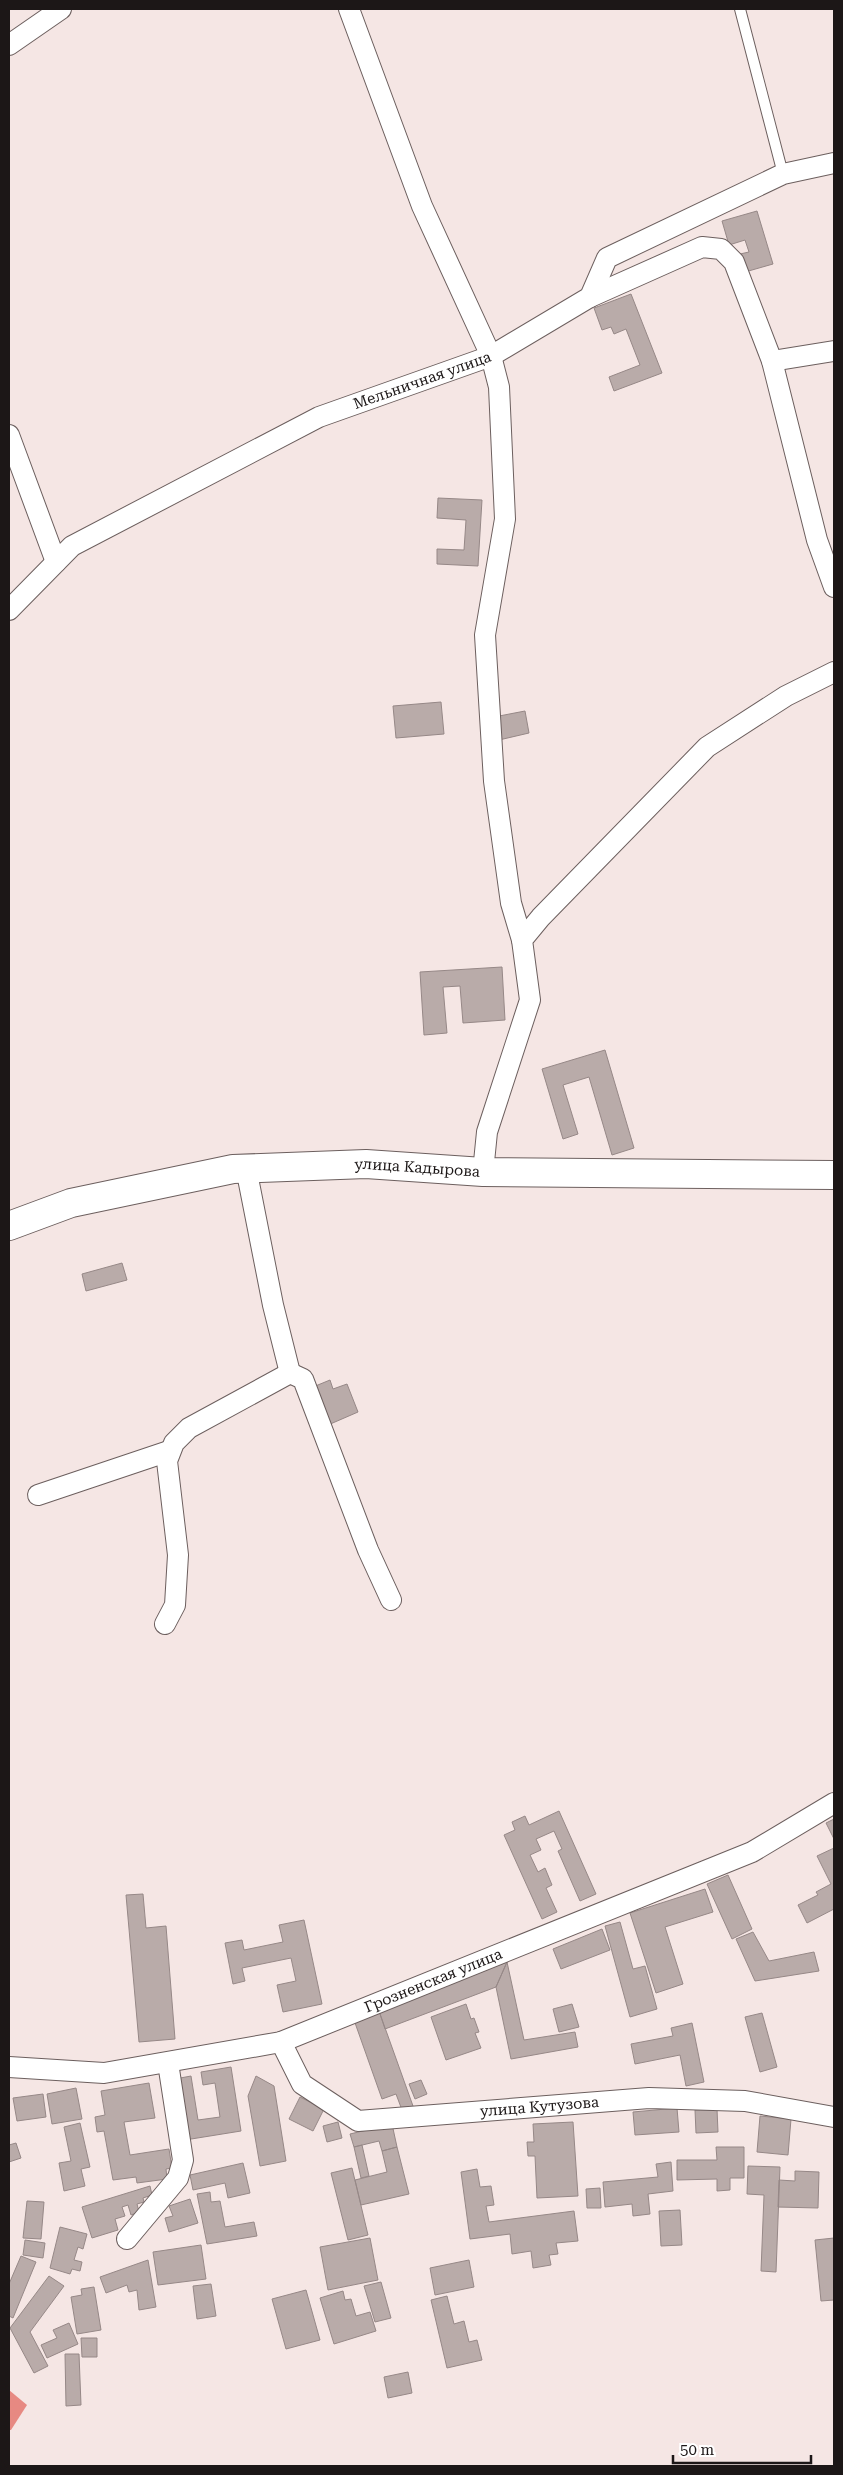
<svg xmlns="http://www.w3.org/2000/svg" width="843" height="2475" viewBox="0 0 843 2475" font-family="'Roboto Serif',serif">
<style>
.forest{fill:#e78982}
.building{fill:#b9aba9;stroke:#968887}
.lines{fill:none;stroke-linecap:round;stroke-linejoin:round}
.lane-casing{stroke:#6c5f5e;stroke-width:12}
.street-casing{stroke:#6c5f5e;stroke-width:22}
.secondary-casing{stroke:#6c5f5e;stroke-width:30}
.lane{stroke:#fff;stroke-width:10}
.street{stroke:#fff;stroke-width:20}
.secondary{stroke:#fff;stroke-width:28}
.labels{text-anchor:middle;stroke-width:4;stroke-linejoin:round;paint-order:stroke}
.street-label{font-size:15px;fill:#1c1717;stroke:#fff}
</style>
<rect width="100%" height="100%" fill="#f5e6e4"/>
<!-- forest -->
<path class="forest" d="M9 2390 27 2405 11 2430H9Z"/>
<!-- building -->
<path class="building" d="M757 211 773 264 745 272 740 254 749 252 745 240 729 245 722 221Z
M631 294 662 373 614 391 609 377 640 365 626 329 614 334 611 327 602 330 594 308Z
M438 498 482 500 478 566 437 564V549L464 550 466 520 437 518Z
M441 702 444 734 396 738 393 706Z
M525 711 529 733 499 740 494 717Z
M502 967 505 1020 463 1023 460 986 443 987 447 1033 424 1035 420 972Z
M605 1050 634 1148 612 1155 589 1077 563 1085 578 1134 563 1139 542 1069Z
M122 1263 127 1280 86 1291 82 1274Z
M330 1380 333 1389 347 1384 358 1412 328 1425 313 1387Z
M559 1811 596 1894 580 1901 558 1851 562 1849 554 1831 536 1839 541 1850 530 1855 538 1872 545 1868 552 1885 546 1888 557 1912 542 1919 504 1835 515 1830 512 1822 525 1816 529 1825Z
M834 1819V1839L826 1823Z
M834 1848V1909L807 1923 798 1905 818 1895 816 1892 831 1884 817 1856Z
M728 1875 752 1929 732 1939 707 1884Z
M705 1889 713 1912 665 1927 683 1984 656 1993 630 1913Z
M143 1894 146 1928 166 1926 175 2039 139 2042 126 1895Z
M304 1920 322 2004 283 2012 277 1985 296 1981 291 1958 242 1968 245 1981 233 1984 225 1943 242 1940 244 1950 283 1942 279 1925Z
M620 1922 633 1969 645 1966 657 2009 630 2017 605 1926Z
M602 1929 610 1950 561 1969 553 1949Z
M753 1932 769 1961 814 1952 819 1971 755 1981 736 1939Z
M507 1962 524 2040 575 2032 578 2047 511 2059 496 1987Z
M507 1962 496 1987 385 2029 379 2011Z
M466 2004 471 2019 474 2018 479 2032 475 2033 481 2048 446 2060 431 2017Z
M572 2004 579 2027 559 2032 553 2009Z
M379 2011 413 2106 402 2110 396 2094 382 2099 354 2020Z
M762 2013 777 2067 760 2072 745 2017Z
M692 2023 704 2082 686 2086 680 2055 635 2064 631 2044 673 2036 671 2028Z
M231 2067 241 2131 185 2140 175 2079 191 2076 198 2120 220 2117 215 2083 203 2085 201 2072Z
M256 2076 274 2086 286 2161 260 2166 248 2096Z
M421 2080 427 2094 415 2099 409 2084Z
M149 2083 155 2118 124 2122 130 2155 169 2149 172 2168 166 2169 167 2179 137 2183 136 2177 113 2180 104 2131 97 2132 95 2117 105 2115 101 2091Z
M76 2088 82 2119 52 2124 47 2094Z
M43 2094 46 2117 17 2121 13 2098Z
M300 2097 324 2109 313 2131 289 2119Z
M677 2108 679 2132 635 2135 633 2112Z
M717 2109 718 2132 696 2133 695 2110Z
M760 2116 791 2119 788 2155 757 2152Z
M338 2122 342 2138 327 2142 323 2126Z
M573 2122 578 2196 537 2198 535 2156H528L527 2142H534L533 2124Z
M80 2123 90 2167 81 2169 85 2186 64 2191 59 2163 71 2161 64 2127Z
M392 2124 397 2147 382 2151 379 2141 354 2147 350 2134Z
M16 2143 21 2158 9 2162V2145Z
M362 2145 369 2176 361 2178 354 2147Z
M397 2147 409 2194 361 2205 355 2180 387 2172 382 2151Z
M716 2147H744V2178H730V2190L717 2191V2179L677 2180V2160H717Z
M671 2162 673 2191 648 2194 650 2214 633 2216 632 2204 605 2207 603 2182 658 2177 656 2164Z
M243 2163 250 2193 228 2198 225 2183 193 2190 190 2175Z
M748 2166 780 2167 776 2272 761 2271 764 2195 747 2194Z
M352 2168 368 2235 348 2240 331 2173Z
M477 2169 480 2187 491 2186 494 2205 486 2206 489 2222 574 2211 578 2241 556 2243 558 2254 549 2255 551 2265 533 2268 531 2251 512 2254 510 2234 470 2239 461 2172Z
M795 2171 819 2172 818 2208 778 2207 779 2180 795 2181Z
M150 2186 152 2195 143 2198 144 2202 137 2204 139 2212 131 2215 128 2205 122 2207 125 2216 115 2219 118 2230 92 2238 82 2207Z
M600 2188 601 2208H587L586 2189Z
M210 2192 211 2202 220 2201 225 2227 254 2222 257 2236 207 2244 197 2194Z
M190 2199 198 2223 169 2232 165 2218 173 2216 169 2206Z
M27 2201 44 2202 41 2239 23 2238Z
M680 2210 682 2245 661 2246 659 2211Z
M60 2227 87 2234 83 2249 78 2247 74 2260 82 2262 80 2271 72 2269 70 2274 50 2268Z
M370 2238 378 2280 328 2290 320 2247Z
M834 2238V2300L821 2301 815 2240Z
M25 2240 45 2243 43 2258 23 2255Z
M201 2245 206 2279 158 2285 153 2252Z
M21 2256 36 2262 13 2318 9 2316V2284Z
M148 2260 156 2307 139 2310 137 2290 129 2292 127 2285 106 2293 100 2277Z
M469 2260 474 2287 435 2295 430 2268Z
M49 2276 64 2286 30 2332 48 2366 34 2373 10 2328Z
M381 2282 391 2318 375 2322 364 2286Z
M211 2284 216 2316 197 2319 193 2286Z
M94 2287 101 2330 77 2334 71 2297 82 2295 81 2289Z
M306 2290 320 2340 286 2349 272 2299Z
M343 2291 345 2300 351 2299 356 2316 370 2312 376 2331 334 2344 320 2298Z
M447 2296 454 2324 464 2321 469 2342 477 2340 482 2360 447 2368 431 2300Z
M69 2323 78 2344 47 2358 41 2345 57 2338 53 2330Z
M81 2338H97V2357H82Z
M65 2354H79L81 2405 66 2406Z
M408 2372 412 2393 388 2398 384 2377Z"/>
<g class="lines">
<!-- lane casing -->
<g class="lane-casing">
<path id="lane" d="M740 9 783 174"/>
</g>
<!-- street casing -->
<g class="street-casing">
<g id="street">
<path d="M349 9 422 206 491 356 499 387 505 519 485 635 494 781 511 903 522 940"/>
<path d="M9 45 61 9"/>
<path d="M590 297 702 247 721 249 734 262 772 361 817 540 834 587"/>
<path d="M772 361 834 351"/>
<path d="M9 435 56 562"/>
<path id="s1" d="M9 610 72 546 319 417 491 356 590 297 607 258 783 174 834 163"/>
<path d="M246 1168 273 1305 290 1373"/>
<path d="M483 1172 487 1132 530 1000 522 940 541 917 707 747 786 696 834 672"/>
<path d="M290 1373 303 1379 368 1550 391 1600"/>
<path d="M38 1495 169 1451"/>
<path d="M165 1624 175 1605 178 1555 167 1461 174 1443 189 1428 290 1373"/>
<path id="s2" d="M281 2042 302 2084 358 2121 649 2098 745 2101 834 2117"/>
<path id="s3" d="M9 2067 104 2073 281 2042 752 1852 834 1803"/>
<path d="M127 2239 178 2178 183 2160 168 2063"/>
</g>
</g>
<!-- secondary casing -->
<g class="secondary-casing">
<g id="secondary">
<path id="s4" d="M9 1226 71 1203 233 1169 366 1164 483 1172 834 1175"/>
</g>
</g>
<!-- lane -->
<use href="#lane" class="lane"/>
<!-- street -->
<use href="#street" class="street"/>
<!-- secondary -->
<use href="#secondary" class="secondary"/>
</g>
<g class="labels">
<!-- street labels -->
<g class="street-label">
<text dy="5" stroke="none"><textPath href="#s1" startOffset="478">Мельничная улица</textPath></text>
<text dy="5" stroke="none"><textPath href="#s4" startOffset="416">улица Кадырова</textPath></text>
<text dy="5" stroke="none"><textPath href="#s3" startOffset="439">Грозненская улица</textPath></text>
<text dy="5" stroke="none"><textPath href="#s2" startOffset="296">улица Кутузова</textPath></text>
</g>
</g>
<!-- border -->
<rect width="843" height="2475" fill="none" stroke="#1c1717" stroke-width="20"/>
<!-- scale -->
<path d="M673 2455v8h138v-8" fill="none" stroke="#1c1717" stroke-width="2.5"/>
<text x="680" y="2455" font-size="15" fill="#1c1717" stroke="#ffffff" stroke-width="4" paint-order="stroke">50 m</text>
</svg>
